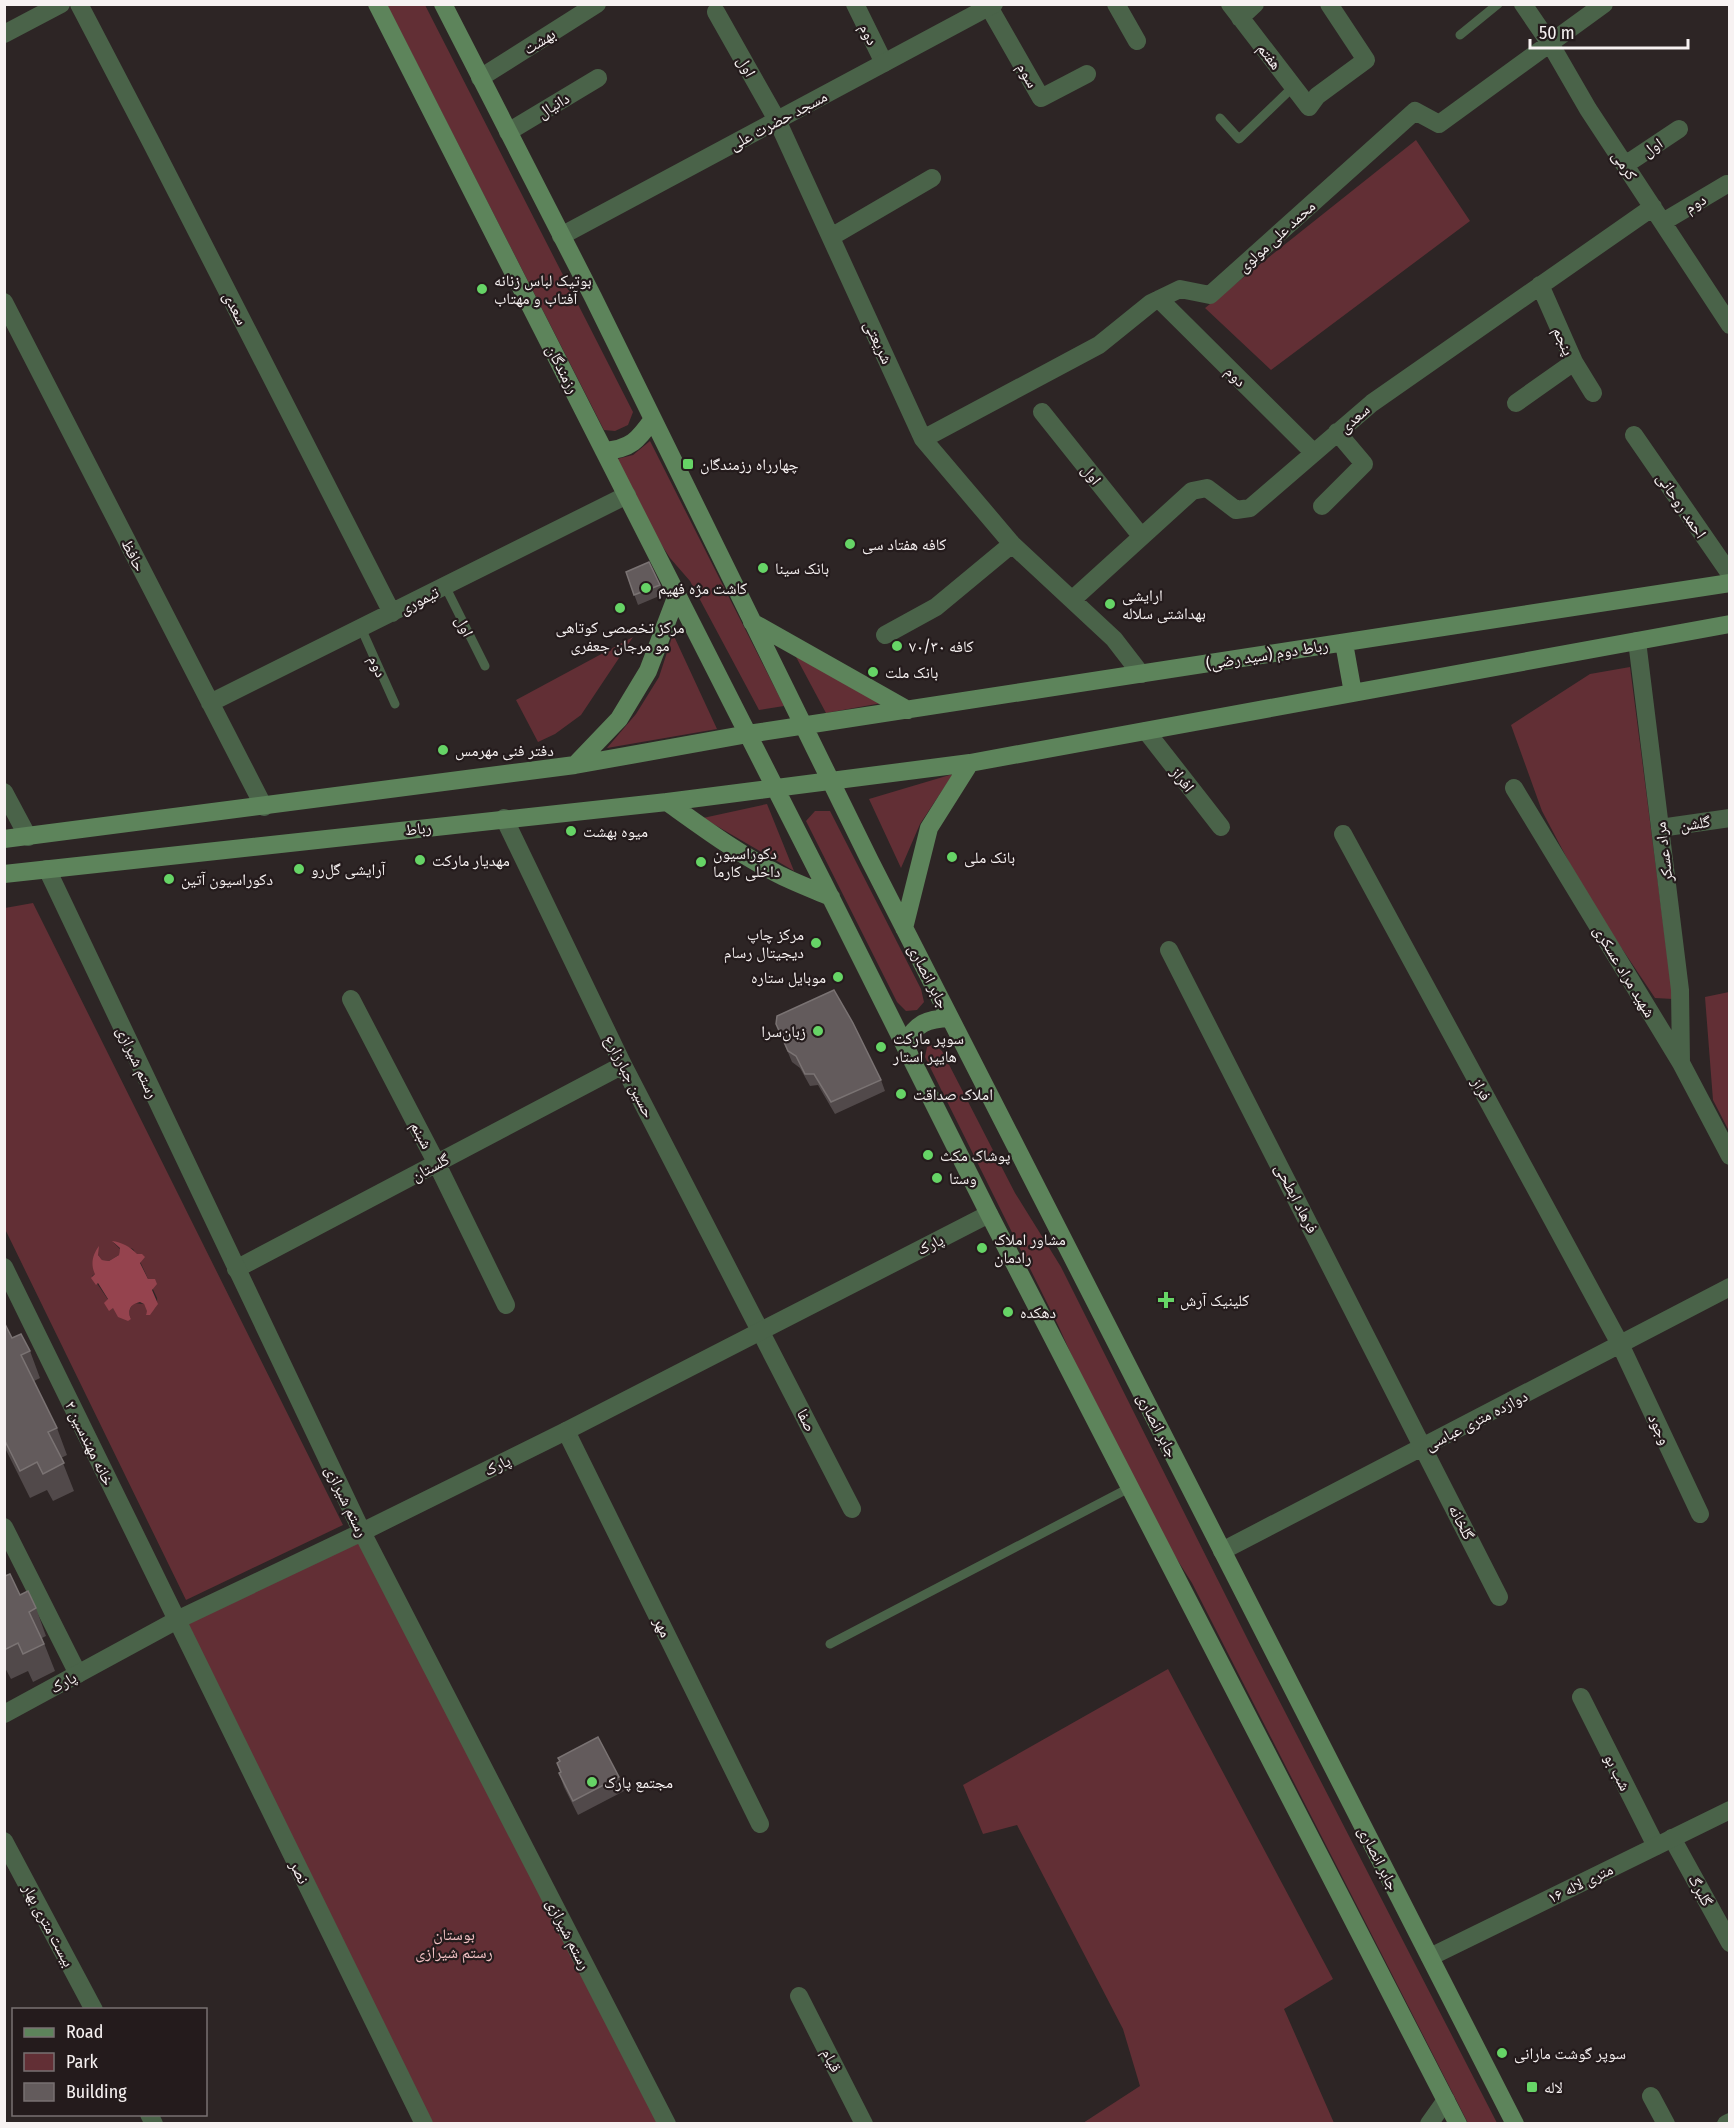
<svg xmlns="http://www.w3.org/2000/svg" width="1734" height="2128" viewBox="0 0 1734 2128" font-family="'Fira Sans Condensed','Noto Naskh Arabic',sans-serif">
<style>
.green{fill:#622f35;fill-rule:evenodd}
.water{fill:#95434e}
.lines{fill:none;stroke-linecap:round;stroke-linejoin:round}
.service{stroke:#4a6349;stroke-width:9}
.minor{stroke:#4a6349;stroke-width:18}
.tertiary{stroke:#4a6349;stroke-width:18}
.secondary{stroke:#5d845b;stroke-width:18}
.wall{fill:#51494a}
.building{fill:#635b5c;stroke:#7a7373;stroke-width:1.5}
.poi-dot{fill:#66d466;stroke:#241b1c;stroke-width:2}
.labels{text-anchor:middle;stroke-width:4.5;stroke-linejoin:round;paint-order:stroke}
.street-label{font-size:16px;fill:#f7f2f2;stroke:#241b1c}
.poi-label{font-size:16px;fill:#f7f2f2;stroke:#241b1c;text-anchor:start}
.park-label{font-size:16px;fill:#f5c4c7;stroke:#241b1c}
</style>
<rect width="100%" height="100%" fill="#2d2525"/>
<!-- green -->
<path class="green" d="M387 5H425L633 412 628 425 615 431 604 430Z
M1416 140 1470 221 1271 370 1205 308Z
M650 441 784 706 759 710 690 581 670 558 654 533 617 459 633 455Z
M673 634 717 729 607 748 636 714 659 677Z
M633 637 581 715 555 734 538 742 516 700Z
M795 655 882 703 826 713Z
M1630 667 1673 999 1655 998 1588 898 1542 811 1511 725 1590 674Z
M953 774 920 824 901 868 869 799Z
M767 804 794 871 703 818Z
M815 811H830L921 989 924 1002 917 1010 906 1011 897 1002 806 821Z
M33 903 343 1525 186 1600 5 1229V908ZM113 1242 133 1249 137 1255 157 1298C158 1308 154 1310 146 1314L148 1311 144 1304 134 1303C129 1309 128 1312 131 1319L113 1307 92 1276 95 1274 99 1248 98 1255 102 1260 109 1261 119 1255 120 1249Z
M1729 992H1730L1729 1131 1713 1100 1705 997Z
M934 1044 942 1051 1015 1193 1061 1267 1251 1646 1497 2123H1468L1192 1583 1131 1487 1058 1325 925 1057 927 1047Z
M362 1532 667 2123H428L177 1620Z
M1168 1669 1333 1979 1284 2009 1334 2123H1083L1140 2086 1123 2029 1017 1825 983 1834 963 1785Z"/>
<!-- water -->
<path class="water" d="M112 1241C121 1242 131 1247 137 1254H142L145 1257 140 1263 148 1279H155L157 1284 152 1290 158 1304 150 1315H146L147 1311 144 1304 140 1302C130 1304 127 1311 131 1319L128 1321 118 1317 113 1308 109 1311 104 1303 108 1299 98 1283 96 1285 91 1278 95 1274C90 1264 93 1254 99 1246L98 1255 102 1260 109 1261 119 1255 120 1248Z"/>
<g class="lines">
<!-- service -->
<path class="service" d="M1460 35 1498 4
M1220 118 1239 139 1294 86
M445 586 485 666
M361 628 395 704
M830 1644 1131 1487"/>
<!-- minor -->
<path class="minor" d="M79 4 151 142 392 613
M855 4 884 63
M1116 4 1137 41
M1230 4 1309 107 1317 96 1366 60 1329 4
M1523 4 1551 45 1588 109 1730 325
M989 7 1041 98 1087 74
M716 12 777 120 923 439 1012 544 1114 639 1141 674
M1240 18 1255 4
M4 34 61 4
M480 78 597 4
M508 132 598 78
M1625 165 1679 129
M1663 222 1727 184
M831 237 932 178
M1540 285 1574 362 1593 393
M1159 299 1314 453
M4 302 264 807
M1516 403 1574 362
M1042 412 1141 536
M1634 435 1730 574
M923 439 1099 345 1151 303 1180 289 1210 295 1415 111 1439 124 1604 4
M1322 506 1364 464 1337 432
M1072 600 1192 491 1207 488 1236 510 1250 508 1372 403 1653 207
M885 635 936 607 1012 544
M1637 641 1680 990 1681 1063
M210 703 627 495
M1146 731 1221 827
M1514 788 1681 1063 1730 1156
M504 818 623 1065 852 1509
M1660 828 1730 818
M1343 834 1620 1344 1700 1514
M1169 950 1499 1597
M351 999 437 1164 506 1305
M236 1269 623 1065
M566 1431 760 1824
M4 1527 78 1674
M1222 1551 1730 1287
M1581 1697 1656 1846
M1672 1838 1730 1943
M799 1996 864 2124
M1651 2096 1666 2124
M1429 2124 1446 2100
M1726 2124 1730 2122"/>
<!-- tertiary -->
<path class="tertiary" d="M561 236 994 4
M4 792 28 837
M47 869 362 1532 667 2124
M4 1267 424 2124
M4 1714 177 1620 362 1532 566 1431 989 1214
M4 1841 94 2010
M1430 1957 1730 1810
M149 2114 154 2124"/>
<!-- secondary -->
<path class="secondary" d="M377 4 823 882 989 1214 1458 2124
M443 4 593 297 870 861 1515 2124
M604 451C631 449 638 440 653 419
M752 622 908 710
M1344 643 1353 693
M575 765 619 719 648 671 677 595
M667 802C702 827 737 853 776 873 793 882 812 889 831 897
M4 839 575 765 748 734 1730 583
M4 874 667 802 970 763 1730 624
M904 928 929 828 970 763
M905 1044C916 1023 927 1019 950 1018"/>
</g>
<!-- wall -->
<path class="wall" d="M626 572 660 585 664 594 638 605Z
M776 1024 881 1080 885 1091 835 1114 818 1085 810 1086 800 1068 792 1062Z
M4 1322 12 1338 30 1351 40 1378 34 1381 57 1428 67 1455 61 1458 74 1491 53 1501 47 1490 30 1498 4 1446Z
M4 1575 20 1595 36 1608 46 1636 42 1638 55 1671 33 1682 28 1671 11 1679 4 1666Z
M557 1763 619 1777 624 1791 578 1815 564 1787 559 1773 560 1772Z"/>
<!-- building -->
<path class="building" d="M649 562 660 585 634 595 626 572Z
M834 990 853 1023 881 1080 831 1102 814 1074H805L796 1056 788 1051 776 1024 777 1016Z
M4 1322 12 1338 21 1334 30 1351 21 1355 57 1428 48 1432 64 1463 43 1474 37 1462 20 1471 4 1439Z
M10 1574 20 1595 28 1591 36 1608 29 1612 44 1644 23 1654 18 1643 4 1650V1575L5 1576Z
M598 1737 619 1777 573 1801 559 1773 561 1772 557 1763 560 1761 558 1758Z"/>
<!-- markers -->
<g class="poi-dot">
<circle cx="482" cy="289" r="6"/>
<rect x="682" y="458" width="12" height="12" rx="3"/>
<circle cx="850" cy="544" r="6"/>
<circle cx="763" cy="568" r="6"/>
<circle cx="646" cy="588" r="6"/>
<circle cx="1110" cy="604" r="6"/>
<circle cx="620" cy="608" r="6"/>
<circle cx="897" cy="646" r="6"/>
<circle cx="873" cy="672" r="6"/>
<circle cx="443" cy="750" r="6"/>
<circle cx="571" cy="831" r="6"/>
<circle cx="952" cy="857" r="6"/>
<circle cx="420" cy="860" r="6"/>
<circle cx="701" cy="862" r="6"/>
<circle cx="299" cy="869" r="6"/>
<circle cx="169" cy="879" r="6"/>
<circle cx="816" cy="943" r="6"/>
<circle cx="838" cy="977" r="6"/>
<circle cx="818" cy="1031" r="6"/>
<circle cx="881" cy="1047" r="6"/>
<circle cx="901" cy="1094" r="6"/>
<circle cx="928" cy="1155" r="6"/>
<circle cx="937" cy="1178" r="6"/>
<circle cx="982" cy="1248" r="6"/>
<path d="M1163 1291h6v6h6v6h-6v6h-6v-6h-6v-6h6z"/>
<circle cx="1008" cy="1312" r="6"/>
<circle cx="592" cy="1782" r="6"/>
<circle cx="1502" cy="2053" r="6"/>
<rect x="1526" y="2081" width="12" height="12" rx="3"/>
</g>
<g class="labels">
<!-- street labels -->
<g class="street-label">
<text transform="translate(869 34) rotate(63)" y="6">دوم</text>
<text transform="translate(539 41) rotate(-32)" y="6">بهشت</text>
<text transform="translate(1270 56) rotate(52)" y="6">هفتم</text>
<text transform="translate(747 66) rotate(61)" y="6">اول</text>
<text transform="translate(1028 75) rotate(60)" y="6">سوم</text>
<text transform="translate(553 105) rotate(-31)" y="6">دانیال</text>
<text transform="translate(778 120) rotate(-28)" y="6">مسجد حضرت علی</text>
<text transform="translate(1652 147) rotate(-34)" y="6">اول</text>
<text transform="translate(1625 165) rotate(57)" y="6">کرمی</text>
<text transform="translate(1695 203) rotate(-31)" y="6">دوم</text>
<text transform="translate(1276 236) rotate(-42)" y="6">محمد علی مولوی</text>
<text transform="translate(236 308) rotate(63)" y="6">سعدی</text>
<text transform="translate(1564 341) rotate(66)" y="6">پنجم</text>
<text transform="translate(879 342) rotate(65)" y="6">شریعتی</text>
<text transform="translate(563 369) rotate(63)" y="6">رزمندگان</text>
<text transform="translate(1236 376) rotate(45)" y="6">دوم</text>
<text transform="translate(1354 418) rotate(-41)" y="6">سعدی</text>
<text transform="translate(1092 474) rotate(52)" y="6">اول</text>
<text transform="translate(1682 505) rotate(56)" y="6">احمد روحانی</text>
<text transform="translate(134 555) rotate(63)" y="6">حافظ</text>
<text transform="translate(419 600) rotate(-27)" y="6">تیموری</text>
<text transform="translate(465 626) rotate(64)" y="6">اول</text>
<text transform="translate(1267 654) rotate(-9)" y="6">رباط دوم (سید رضی)</text>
<text transform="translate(378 666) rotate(66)" y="6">دوم</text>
<text transform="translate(1183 779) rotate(52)" y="6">افراز</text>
<text transform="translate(1695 823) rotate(-9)" y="6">گلشن</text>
<text transform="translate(418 828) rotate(-6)" y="6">رباط</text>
<text transform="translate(1663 852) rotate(-97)" y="6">مراد عسکر</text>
<text transform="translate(1625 971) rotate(59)" y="6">شهید مراد عسکری</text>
<text transform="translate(929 976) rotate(63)" y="6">جابر انصاری</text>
<text transform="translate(138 1062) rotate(65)" y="6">رستم شیرازی</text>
<text transform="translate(630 1076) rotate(63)" y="6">حسین جبارزارع</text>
<text transform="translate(1482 1089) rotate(62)" y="6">فراز</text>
<text transform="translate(422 1135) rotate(62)" y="6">شبنم</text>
<text transform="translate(430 1167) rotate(-28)" y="6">گلستان</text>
<text transform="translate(1297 1198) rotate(63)" y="6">فرهاد ابطحی</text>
<text transform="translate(930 1244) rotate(-27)" y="6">پارک</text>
<text transform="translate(807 1420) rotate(63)" y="6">صفا</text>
<text transform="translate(1476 1420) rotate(-27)" y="6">دوازده متری عباسی</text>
<text transform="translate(1158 1425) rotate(63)" y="6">جابر انصاری</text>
<text transform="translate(1660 1429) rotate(65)" y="6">وجود</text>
<text transform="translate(90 1443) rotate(64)" y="6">خانه مهندسین ۲</text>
<text transform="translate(497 1465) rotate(-26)" y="6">پارک</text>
<text transform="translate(347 1501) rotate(64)" y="6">رستم شیرازی</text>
<text transform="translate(1462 1522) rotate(63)" y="6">گلخانه</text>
<text transform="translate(663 1627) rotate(64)" y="6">مهر</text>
<text transform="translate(63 1682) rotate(-29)" y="6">پارک</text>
<text transform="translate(1618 1772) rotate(63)" y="6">شب بو</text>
<text transform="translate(1379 1858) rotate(63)" y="6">جابر انصاری</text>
<text transform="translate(300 1872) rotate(64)" y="6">نصر</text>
<text transform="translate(1580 1883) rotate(-26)" y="6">۱۶ متری لاله</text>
<text transform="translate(1701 1890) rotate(61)" y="6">گلبرگ</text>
<text transform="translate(49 1925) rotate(62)" y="6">بیست متری بهار</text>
<text transform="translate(569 1934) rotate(63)" y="6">رستم شیرازی</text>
<text transform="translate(832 2060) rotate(63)" y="6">قیام</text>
</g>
<!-- poi labels -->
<g class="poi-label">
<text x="494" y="286">بوتیک لباس زنانه<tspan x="494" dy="18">آفتاب و مهتاب</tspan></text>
<text x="700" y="470">چهارراه رزمندگان</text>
<text x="862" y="550">کافه هفتاد سی</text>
<text x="775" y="574">بانک سینا</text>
<text x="658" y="594">کاشت مژه فهیم</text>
<text x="1122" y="601">ارایشی<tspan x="1122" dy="18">بهداشتی سلاله</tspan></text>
<text x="620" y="633" text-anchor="middle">مرکز تخصصی کوتاهی<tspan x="620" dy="18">مو مرجان جعفری</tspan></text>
<text x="909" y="652">کافه ۷۰/۳۰</text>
<text x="885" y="678">بانک ملت</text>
<text x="455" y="756">دفتر فنی مهرمس</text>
<text x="583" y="837">میوه بهشت</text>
<text x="713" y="859">دکوراسیون<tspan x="713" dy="18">داخلی کارما</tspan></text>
<text x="964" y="863">بانک ملی</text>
<text x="432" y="866">مهدیار مارکت</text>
<text x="311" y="875">آرایشی گل‌رو</text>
<text x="181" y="885">دکوراسیون آتین</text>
<text x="804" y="940" text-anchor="end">مرکز چاپ<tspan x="804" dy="18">دیجیتال رسام</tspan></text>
<text x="826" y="983" text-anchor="end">موبایل ستاره</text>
<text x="806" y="1037" text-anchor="end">زبان‌سرا</text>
<text x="893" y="1044">سوپر مارکت<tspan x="893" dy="18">هایپر استار</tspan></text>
<text x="913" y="1100">املاک صداقت</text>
<text x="940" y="1161">پوشاک مکث</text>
<text x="949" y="1184">وستا</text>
<text x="994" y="1245">مشاور املاک<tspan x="994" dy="18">رادمان</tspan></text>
<text x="1180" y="1306">کلینیک آرش</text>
<text x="1020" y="1318">دهکده</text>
<text x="604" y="1788">مجتمع پارک</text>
<text x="1514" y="2059">سوپر گوشت مارانی</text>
<text x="1544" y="2093">لاله</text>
</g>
<!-- park labels -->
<g class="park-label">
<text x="454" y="1940">بوستان<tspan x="454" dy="18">رستم شیرازی</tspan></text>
</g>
</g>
<!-- border -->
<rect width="1734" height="2128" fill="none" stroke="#f7f2f2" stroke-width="12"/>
<!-- legend -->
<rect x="12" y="2008" width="195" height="108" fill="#241b1c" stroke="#787172" stroke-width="1.5"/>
<rect x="24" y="2028" width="30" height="9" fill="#5d845b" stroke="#787172" stroke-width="1.5"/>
<text x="66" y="2038" font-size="18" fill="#f7f2f2">Road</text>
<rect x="24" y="2053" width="30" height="18" fill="#622f35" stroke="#787172" stroke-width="1.5"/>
<text x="66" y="2068" font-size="18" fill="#f7f2f2">Park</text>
<rect x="24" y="2083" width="30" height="18" fill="#635b5c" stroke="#787172" stroke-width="1.5"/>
<text x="66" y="2098" font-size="18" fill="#f7f2f2">Building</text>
<!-- scale -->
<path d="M1530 39v9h158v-9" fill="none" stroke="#f7f2f2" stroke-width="3"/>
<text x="1539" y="39" font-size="18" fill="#f7f2f2" stroke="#241b1c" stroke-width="4.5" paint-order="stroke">50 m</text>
</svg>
